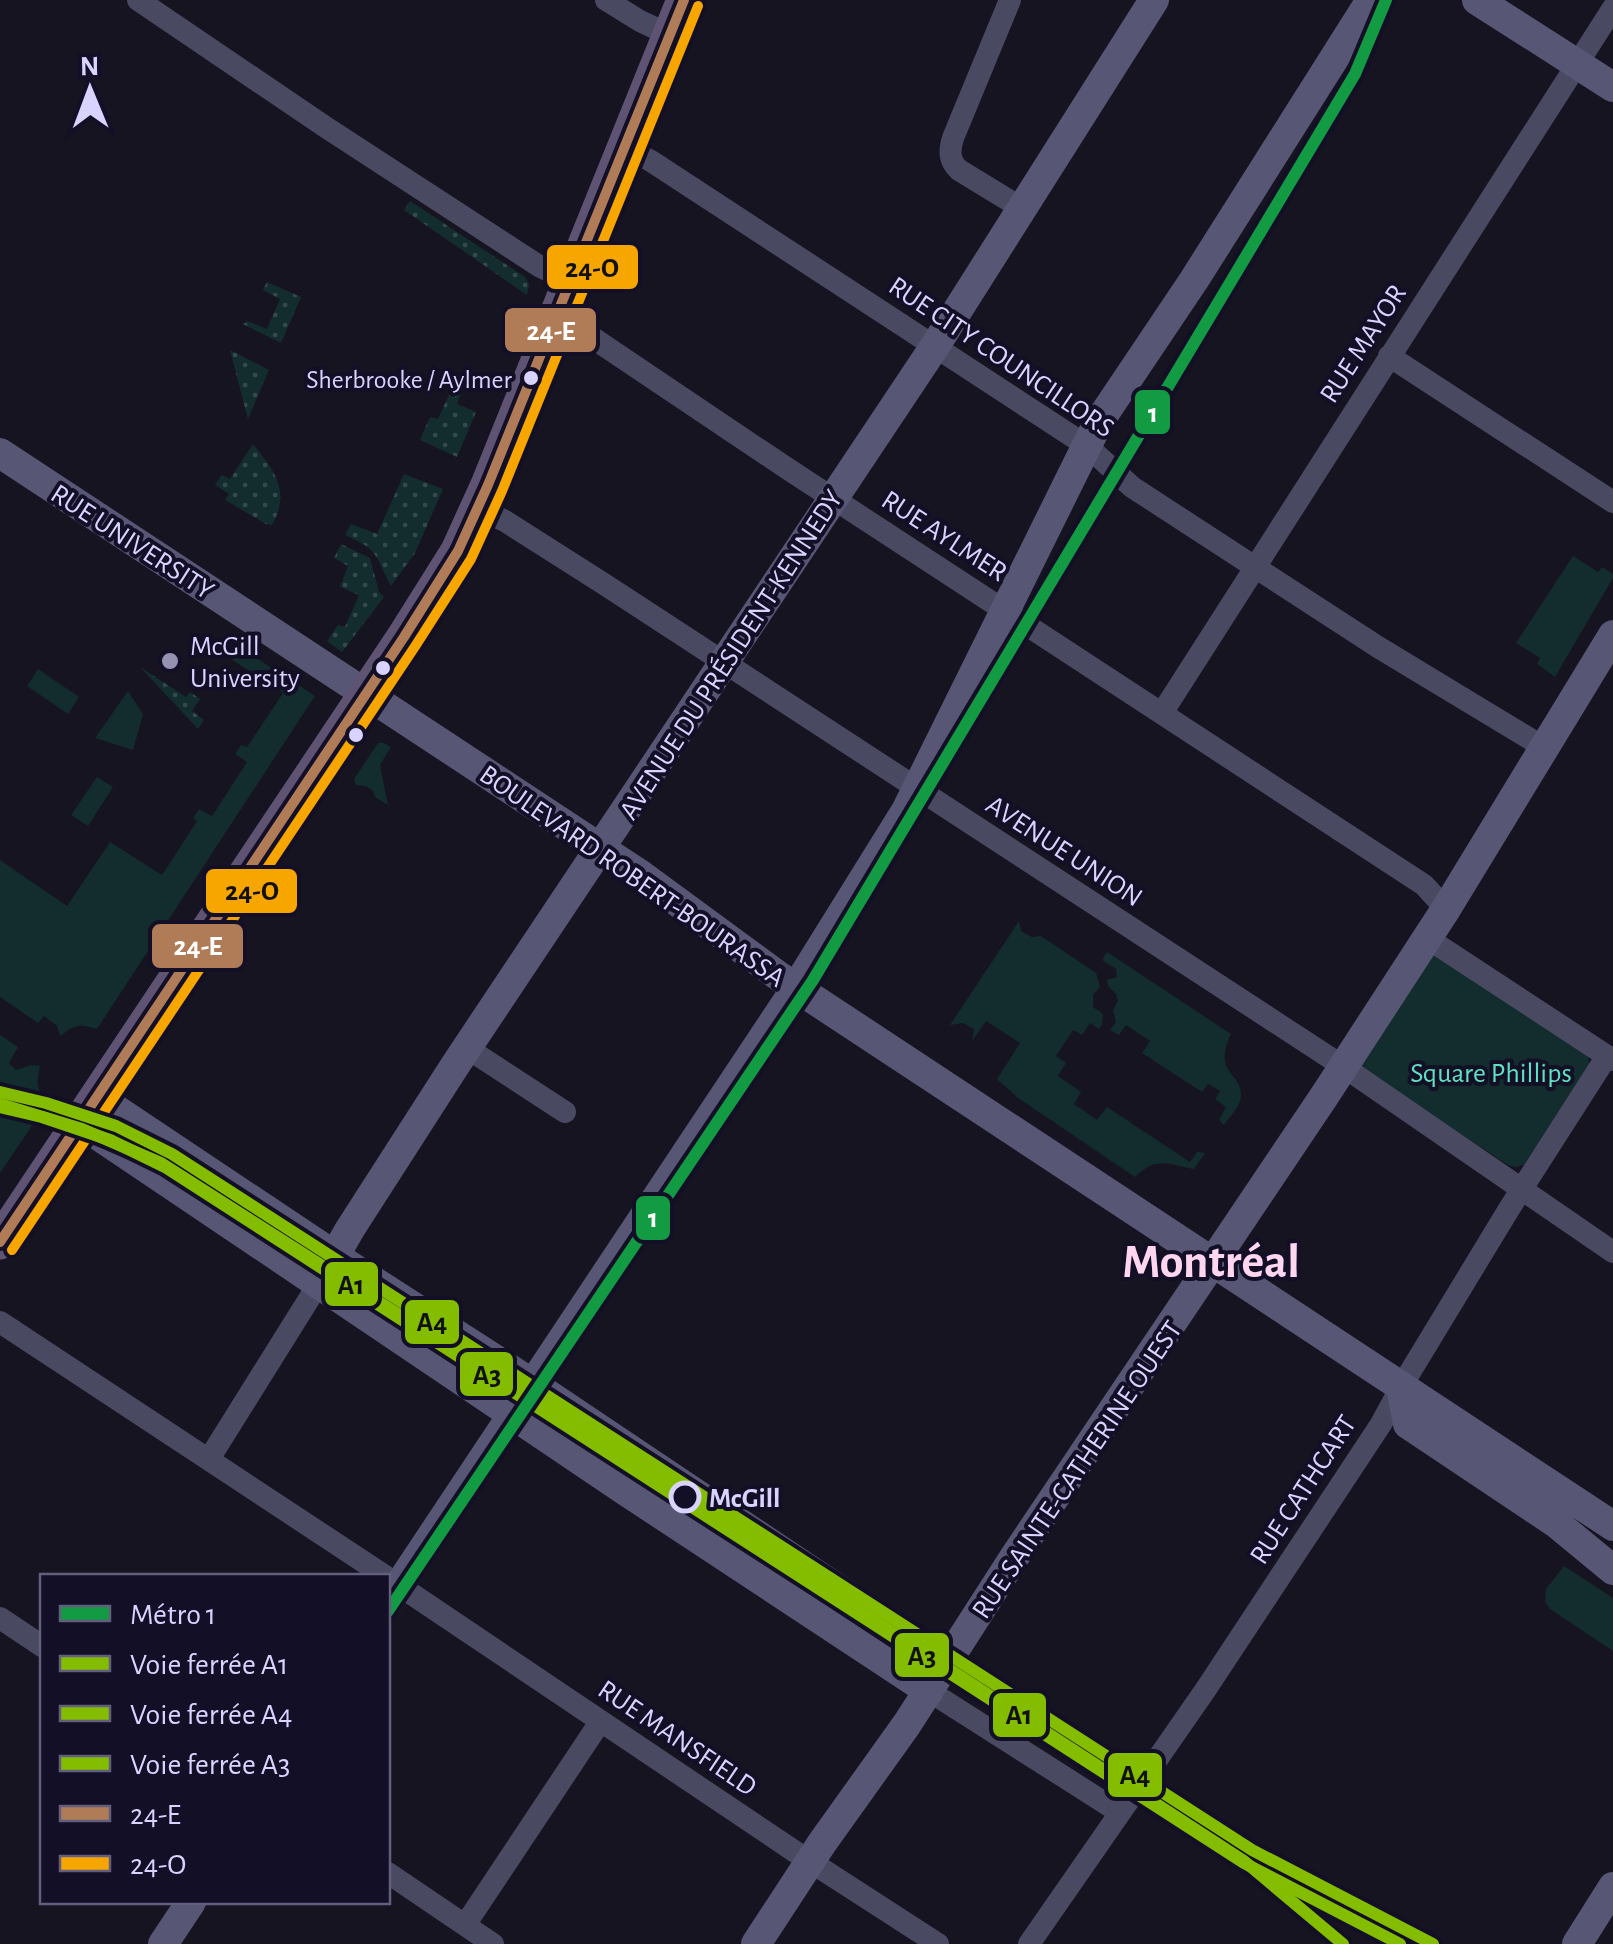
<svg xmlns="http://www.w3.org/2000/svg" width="1613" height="1944" viewBox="0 0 1613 1944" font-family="'Alegreya Sans',sans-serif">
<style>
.grass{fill:url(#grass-dots)}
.green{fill:#132c2d}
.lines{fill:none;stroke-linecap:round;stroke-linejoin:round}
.street{stroke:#4a4962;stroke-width:22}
.secondary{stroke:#575674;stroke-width:30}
.primary{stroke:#5e5373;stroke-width:35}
.bus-1-casing{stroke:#130f26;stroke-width:18}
.bus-2-casing{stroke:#130f26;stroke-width:18}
.bus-1{stroke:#b07c57;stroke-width:10}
.bus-2{stroke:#f7a600;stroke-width:10}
.rail-1-casing{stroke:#130f26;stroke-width:20}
.rail-2-casing{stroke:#130f26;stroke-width:20}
.rail-3-casing{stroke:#130f26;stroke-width:20}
.rail-1{stroke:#84bd00;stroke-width:12}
.rail-2{stroke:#84bd00;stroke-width:12}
.rail-3{stroke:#84bd00;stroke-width:12}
.metro-1-casing{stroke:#130f26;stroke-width:20}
.metro-1{stroke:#129b43;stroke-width:12}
.bus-dot{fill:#d9d4ff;stroke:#130f26;stroke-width:4}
.poi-dot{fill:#9591b1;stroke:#130f26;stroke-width:4}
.stop-dot{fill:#130f26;stroke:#d9d4ff;stroke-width:5}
.labels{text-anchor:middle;stroke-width:8;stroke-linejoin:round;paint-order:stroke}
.bus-label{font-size:26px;fill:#d9d4ff;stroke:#130f26;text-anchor:end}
.street-label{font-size:28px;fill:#d9d4ff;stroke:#130f26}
.poi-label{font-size:28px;fill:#d9d4ff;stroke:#130f26;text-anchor:start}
.park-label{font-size:28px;fill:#5fe0c0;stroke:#130f26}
.stop-label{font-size:28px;font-weight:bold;fill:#d9d4ff;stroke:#130f26;text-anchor:start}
.town-label{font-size:48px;font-weight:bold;fill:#ffd6f0;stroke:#130f26}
.line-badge{stroke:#130f26;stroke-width:4}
.badge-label{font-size:28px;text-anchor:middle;font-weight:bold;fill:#fff}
.pale-badge-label{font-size:28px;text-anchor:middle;font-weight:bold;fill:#111}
</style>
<defs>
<pattern id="grass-dots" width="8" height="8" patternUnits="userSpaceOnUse" patternTransform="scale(2.5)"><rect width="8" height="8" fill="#132c2d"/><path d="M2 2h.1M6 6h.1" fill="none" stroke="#354a4c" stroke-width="1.8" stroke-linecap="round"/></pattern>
</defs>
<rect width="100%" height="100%" fill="#161421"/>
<!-- grass -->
<path class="grass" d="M410 201 525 277 529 284 527 295 404 210Z
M267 282 301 297 281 343 243 324 247 321 267 329 280 299 263 290Z
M230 350 269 370 248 419Z
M451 390 461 393 457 404 476 412 457 457 420 440 430 417 438 419Z
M253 444C275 472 291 491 272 525L266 524 225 500 229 494 215 485 222 475 230 479Z
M404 474 443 489 415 553 391 586C374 555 381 551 345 535L351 524 377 534Z
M341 544 370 558 379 592 384 597 342 652 327 641 338 625 345 627 359 595 340 587 348 566 334 558Z
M140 667 186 697 190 692 200 699 192 711 204 720 198 729Z"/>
<!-- green -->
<path class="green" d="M1573 556 1598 572 1602 567 1613 574V578L1555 677 1537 664 1540 658 1516 643Z
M236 645 315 696 97 1029C76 1023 76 1025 60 1036L57 1026 44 1016 38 1023 0 997V860L67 906 110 842 162 875 197 821 193 818 199 809 212 816 247 762 235 754 241 745 247 747 283 693 228 657Z
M38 669 79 697 68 714 27 686Z
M128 691 143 714 133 750 95 738Z
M378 743H384L391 747 380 765 388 805 375 797 373 791 366 786 356 785 354 779Z
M97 777 113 787 88 826 71 815Z
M1019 921 1021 931 1032 937 1041 936 1096 973 1100 987 1093 995V1007L1103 1014 1102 1024 1099 1029 1090 1023 1082 1035 1073 1030 1056 1056 1066 1063 1058 1076 1081 1092 1074 1104 1097 1120 1107 1107 1190 1162 1197 1152 1205 1153 1194 1169C1169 1165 1157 1155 1135 1177L1018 1098 997 1079 1020 1043 986 1021 972 1041 974 1029 963 1023 950 1025Z
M1107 952 1231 1034C1212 1074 1242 1072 1241 1096 1241 1106 1229 1117 1224 1125L1219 1120 1226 1107 1215 1099 1220 1091 1208 1084 1202 1092 1142 1053 1150 1041 1126 1025 1119 1035 1110 1030 1116 1022 1113 1010 1118 1001 1116 994 1108 986 1107 980 1117 977 1116 969 1102 960Z
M1432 954 1588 1054 1589 1064 1524 1165 1515 1167 1508 1165 1357 1066Z
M0 1035 18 1047 9 1063 16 1070 31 1065 40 1066C38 1078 34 1087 45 1097L42 1102 46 1105 0 1173Z
M1564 1566 1613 1598V1651L1550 1609 1545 1602 1546 1589Z"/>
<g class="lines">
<!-- street -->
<path class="street" d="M138 0 327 128 539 266 570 281
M606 0 640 21 670 35
M1010 0 953 138C949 151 949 161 959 170L1023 209
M624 147 651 161 1087 446 1132 487 1378 647 1545 748
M555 318 590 336 788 469 1424 885 1446 909
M1389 356 1613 502
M478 508 505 521 604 584 1344 1067 1613 1252
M1162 713 1613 8
M1427 938 1613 1060
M467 1048 565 1112
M0 1322 385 1576
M209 1459 319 1283
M388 1578 794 1851 938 1944
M0 1618 42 1646
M948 1663 1137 1787
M929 1691 1119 1812
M388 1873 493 1944
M465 1925 600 1722
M1029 1944 1206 1689 1381 1424 1401 1387 1509 1209 1607 1056"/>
<!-- secondary -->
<path class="secondary" d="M1477 0 1613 87
M0 453 641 875 780 977 1613 1526
M97 1097 353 1268 516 1373 948 1663
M80 1123 626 1491 929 1691
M319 1283 350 1229 456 1064 935 346 1154 0
M1401 1387 1408 1424 1556 1523 1613 1570
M388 1602 791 996 906 811 1098 423 1194 280 1371 0
M163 1944 191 1902
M756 1944 822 1843 907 1724 1015 1556 1325 1095 1446 909 1613 635
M1577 1944 1613 1887"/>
<!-- primary -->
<path class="primary" d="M0 1242 404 637 458 551 488 485 684 0"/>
<!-- bus-1 casing -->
<g class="bus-1-casing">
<path id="bus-1" d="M0 1242 404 637 458 551 488 485 684 0"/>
</g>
<!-- bus-2 casing -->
<g class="bus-2-casing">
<path id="bus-2" d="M12 1250 416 645 471 559 502 491 698 6"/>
</g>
<!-- bus-1 -->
<use href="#bus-1" class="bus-1"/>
<!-- bus-2 -->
<use href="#bus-2" class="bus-2"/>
<!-- rail-1 casing -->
<g class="rail-1-casing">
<path id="rail-1" d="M0 1104 82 1129 161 1163 685 1497 1244 1861 1343 1944"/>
</g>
<!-- rail-2 casing -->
<g class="rail-2-casing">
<path id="rail-2" d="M0 1092 46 1103 116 1126 172 1154 1252 1850 1433 1944"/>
</g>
<!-- rail-3 casing -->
<g class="rail-3-casing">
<path id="rail-3" d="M0 1107 42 1117 110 1140 165 1167 1244 1863 1400 1944"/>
</g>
<!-- rail-1 -->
<use href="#rail-1" class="rail-1"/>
<!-- rail-2 -->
<use href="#rail-2" class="rail-2"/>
<!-- rail-3 -->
<use href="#rail-3" class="rail-3"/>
<!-- metro-1 casing -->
<g class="metro-1-casing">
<path id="metro-1" d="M388 1611 813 980 1355 74 1386 0"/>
</g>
<!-- metro-1 -->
<use href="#metro-1" class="metro-1"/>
</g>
<!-- markers -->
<g class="bus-dot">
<circle cx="531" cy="378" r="9"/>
<circle cx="383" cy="668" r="9"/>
<circle cx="356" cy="735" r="9"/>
</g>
<circle class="poi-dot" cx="170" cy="661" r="10"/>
<circle class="stop-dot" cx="685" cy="1497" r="14"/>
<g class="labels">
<!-- bus labels -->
<g class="bus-label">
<text x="512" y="388">Sherbrooke / Aylmer</text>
</g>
<!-- street labels -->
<g class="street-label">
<text transform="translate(1362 343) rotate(-57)" y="10">RUE MAYOR</text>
<text transform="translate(1002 356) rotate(34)" y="10">RUE CITY COUNCILLORS</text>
<text transform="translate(945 535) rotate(33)" y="10">RUE AYLMER</text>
<text transform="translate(133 541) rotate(33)" y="10">RUE UNIVERSITY</text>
<text transform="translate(730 654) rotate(-57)" y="10">AVENUE DU PRÉSIDENT-KENNEDY</text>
<text transform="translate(1065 850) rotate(33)" y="10">AVENUE UNION</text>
<text transform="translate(633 875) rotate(35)" y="10">BOULEVARD ROBERT-BOURASSA</text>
<text transform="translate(1076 1469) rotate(-56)" y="10">RUE SAINTE-CATHERINE OUEST</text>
<text transform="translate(1302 1489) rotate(-57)" y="10">RUE CATHCART</text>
<text transform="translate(678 1737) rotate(34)" y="10">RUE MANSFIELD</text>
</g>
<!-- poi labels -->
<g class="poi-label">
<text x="190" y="655">McGill<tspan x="190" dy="32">University</tspan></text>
</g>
<!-- park labels -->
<g class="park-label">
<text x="1491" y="1082">Square Phillips</text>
</g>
<!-- stop labels -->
<g class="stop-label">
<text x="709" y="1507">McGill</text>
</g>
<!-- town labels -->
<g class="town-label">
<text x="1211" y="1277">Montréal</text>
</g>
</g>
<g class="line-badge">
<rect x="545" y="243" width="95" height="48" rx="10" fill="#f7a600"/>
<rect x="503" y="306" width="95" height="48" rx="10" fill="#b07c57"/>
<rect x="1133" y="388" width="39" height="48" rx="10" fill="#129b43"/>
<rect x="204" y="867" width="95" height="48" rx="10" fill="#f7a600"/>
<rect x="150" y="922" width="95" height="48" rx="10" fill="#b07c57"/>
<rect x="634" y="1194" width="38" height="48" rx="10" fill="#129b43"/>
<rect x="323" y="1260" width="57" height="48" rx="10" fill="#84bd00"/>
<rect x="403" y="1298" width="58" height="48" rx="10" fill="#84bd00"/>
<rect x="458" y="1350" width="57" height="48" rx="10" fill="#84bd00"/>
<rect x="893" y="1631" width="58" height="48" rx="10" fill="#84bd00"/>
<rect x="991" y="1691" width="57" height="48" rx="10" fill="#84bd00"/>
<rect x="1106" y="1751" width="58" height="48" rx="10" fill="#84bd00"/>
</g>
<g class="badge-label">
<text x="551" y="340">24-E</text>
<text x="1153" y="422">1</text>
<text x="198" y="955">24-E</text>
<text x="653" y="1227">1</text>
</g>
<g class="pale-badge-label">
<text x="592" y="277">24-O</text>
<text x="252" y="900">24-O</text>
<text x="351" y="1294">A1</text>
<text x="432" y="1331">A4</text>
<text x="487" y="1384">A3</text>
<text x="922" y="1665">A3</text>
<text x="1019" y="1724">A1</text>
<text x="1135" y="1784">A4</text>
</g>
<!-- legend -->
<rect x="40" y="1574" width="350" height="330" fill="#130f26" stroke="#625e7d" stroke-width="2.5"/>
<rect x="60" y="1606" width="50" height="15" fill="#129b43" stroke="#625e7d" stroke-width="2.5"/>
<text x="130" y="1624" font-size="30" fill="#d9d4ff">Métro 1</text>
<rect x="60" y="1656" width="50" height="15" fill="#84bd00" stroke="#625e7d" stroke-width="2.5"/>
<text x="130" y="1674" font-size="30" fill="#d9d4ff">Voie ferrée A1</text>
<rect x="60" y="1706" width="50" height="15" fill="#84bd00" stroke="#625e7d" stroke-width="2.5"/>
<text x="130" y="1724" font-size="30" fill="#d9d4ff">Voie ferrée A4</text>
<rect x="60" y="1756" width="50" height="15" fill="#84bd00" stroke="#625e7d" stroke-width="2.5"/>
<text x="130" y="1774" font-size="30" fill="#d9d4ff">Voie ferrée A3</text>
<rect x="60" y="1806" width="50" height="15" fill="#b07c57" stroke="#625e7d" stroke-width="2.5"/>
<text x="130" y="1824" font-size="30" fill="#d9d4ff">24-E</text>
<rect x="60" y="1856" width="50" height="15" fill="#f7a600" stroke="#625e7d" stroke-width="2.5"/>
<text x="130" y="1874" font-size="30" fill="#d9d4ff">24-O</text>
<!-- north arrow -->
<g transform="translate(90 90) rotate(359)" stroke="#130f26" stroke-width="8" paint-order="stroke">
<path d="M0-8L18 38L0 25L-18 38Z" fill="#d9d4ff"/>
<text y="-15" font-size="28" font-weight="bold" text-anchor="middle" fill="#d9d4ff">N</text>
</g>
</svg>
